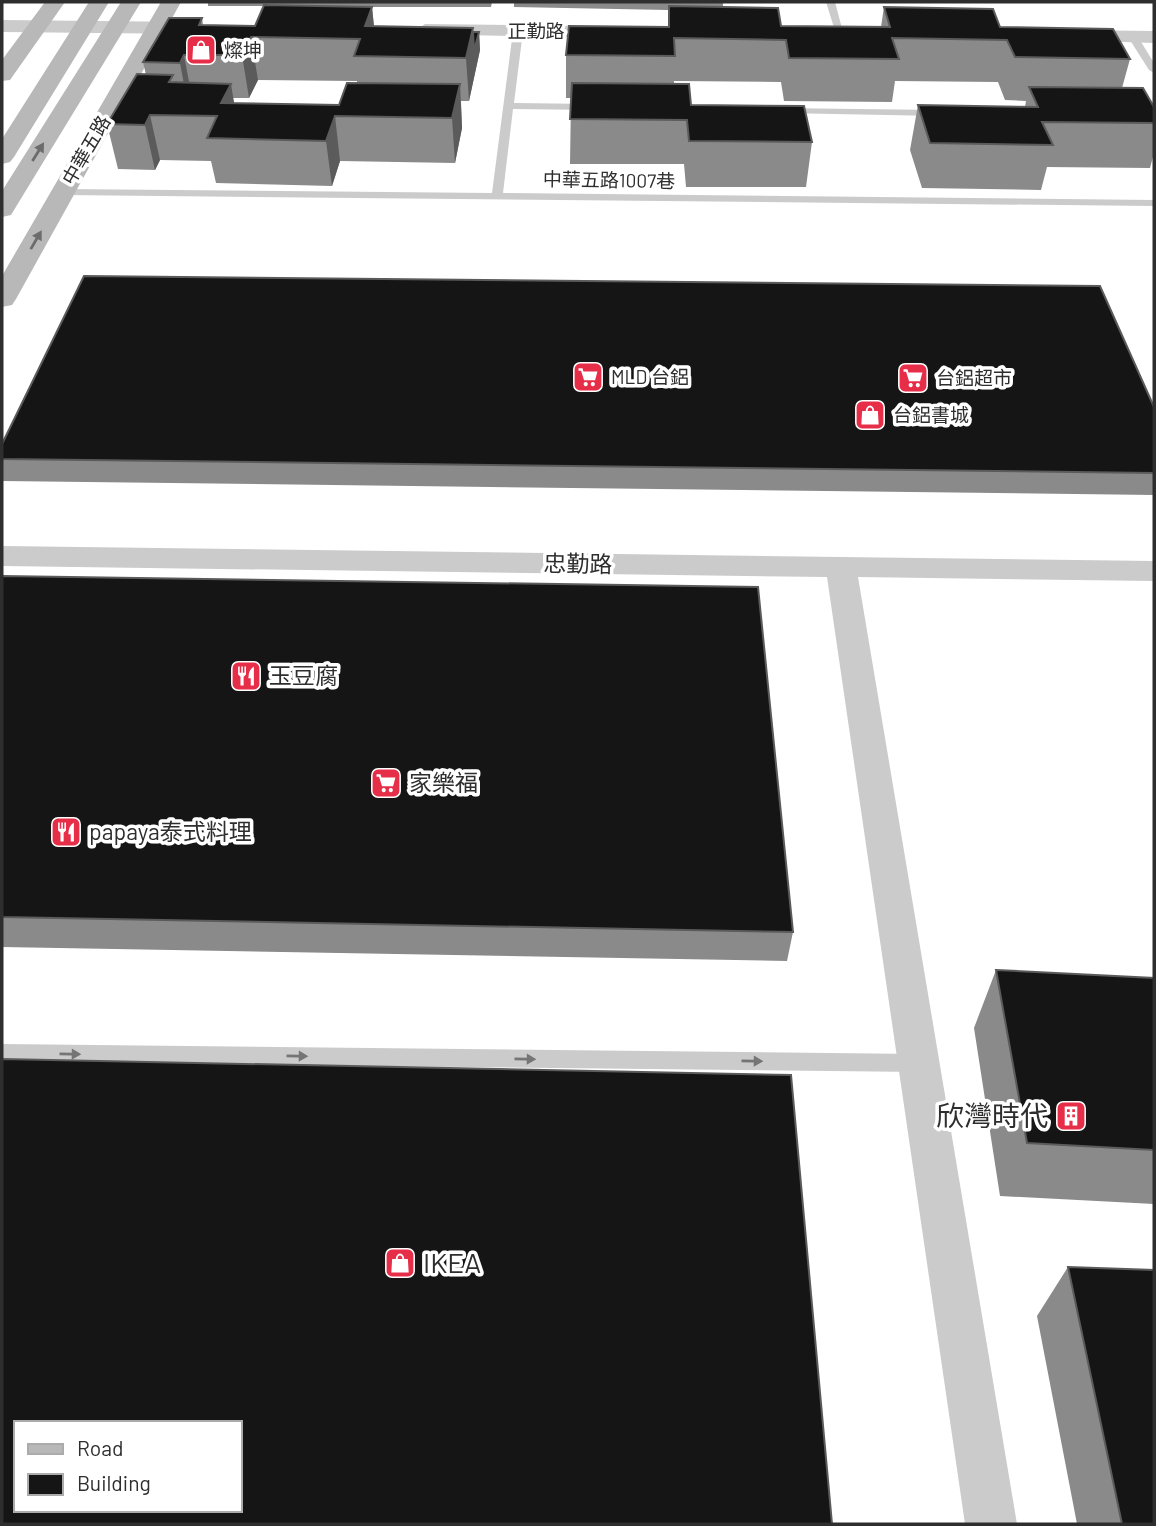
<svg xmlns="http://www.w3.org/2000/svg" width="1156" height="1526" viewBox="0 0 1156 1526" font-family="Barlow,'Noto Sans TC',sans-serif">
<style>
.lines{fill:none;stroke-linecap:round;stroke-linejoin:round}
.lane{fill:#cbcbcb;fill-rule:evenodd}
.street{fill:#cbcbcb;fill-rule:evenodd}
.secondary{fill:#b8b8b8;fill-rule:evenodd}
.wall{fill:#8a8a8a;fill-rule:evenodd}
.shaded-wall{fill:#5b5b5b}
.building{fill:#151515;stroke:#5b5b5b;stroke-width:2;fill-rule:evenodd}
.oneway{fill:#6c6c6c}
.oneway2{fill:#757575}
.labels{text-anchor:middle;stroke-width:7;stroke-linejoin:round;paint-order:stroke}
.far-street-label{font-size:19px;fill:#2e2e2e;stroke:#fff}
.far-poi-label{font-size:19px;fill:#2e2e2e;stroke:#fff;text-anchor:start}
.street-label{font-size:23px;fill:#2e2e2e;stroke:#fff}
.poi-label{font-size:23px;fill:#2e2e2e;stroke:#fff;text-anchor:start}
.near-poi-label{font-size:28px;fill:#2e2e2e;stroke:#fff;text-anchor:end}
</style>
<rect width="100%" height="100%" fill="#fff"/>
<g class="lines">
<!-- lane -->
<path class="lane" d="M826 2H835L844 36 836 34Z
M518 28 523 31 514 103 593 104 598 107 593 110 513 109 503 193 1154 200V206L63 195 57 192 63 189 492 193 513 31Z
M1130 35 1138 37 1154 63V73L1149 70 1128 37Z
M778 108 939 110 944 113 939 116 782 113 778 112Z
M2 1044 919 1054 926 1056 929 1063 926 1070 919 1072 2 1062Z"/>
<!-- street -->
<path class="street" d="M2 20 194 22 203 28 194 34 2 32Z
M425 24 614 26 623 32 614 38 418 34 416 30Z
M1069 30 1154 31V43L1062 40 1060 36Z
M2 546 1154 561V581L858 577 1017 1524H965L827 577 2 566Z"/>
<!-- secondary -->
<path class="secondary" d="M45 2H65L10 80 2 81V60Z
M89 2H109L14 157 10 162 2 164V139Z
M121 2H141L14 210 11 215 2 217V191Z
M161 2H181L16 299 12 305 2 307V276Z"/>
</g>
<!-- wall -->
<path class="wall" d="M208 2H492L491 7H372L374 26 473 28V32H479L480 50 469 101H461L462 128 455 163 340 161 332 186 216 183 211 161 160 160 155 170 118 169 107 124 146 75 143 62 202 18 203 25 255 26 264 6H208ZM258 80 357 81V83L339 105 234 103 233 98H249Z
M514 2H723V7L781 26 881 27 884 7 1000 27 1130 59 1122 88 1154 107V153L1150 168 1047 167 1041 190 922 188 910 150 918 105 1025 107 1026 101 1005 100 998 82 895 81 892 102 784 101 781 82 674 81V83L691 105 812 142 806 187H686L684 164H570L571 98H566V55L668 27V10L514 7Z
M1154 407V495L2 481V444Z
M2 576 793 932 787 961 2 947Z
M996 970 1154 978V1204L1000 1196 974 1028Z
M1068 1267 1154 1524H1077L1037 1316Z"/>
<!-- shaded-wall -->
<path class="shaded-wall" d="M372 7 376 48 365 26Z
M473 28 474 51 479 32 480 50 469 101 466 58Z
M251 37 258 80 249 98 242 55Z
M184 55 192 98 188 106 180 63Z
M231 84 238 127 221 103Z
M460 84 462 128 455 163 452 118Z
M150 115 160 160 155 170 145 125Z
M335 116 340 161 332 186 326 141Z"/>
<!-- building -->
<path class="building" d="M264 5 372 7 365 26 473 28 466 58 354 56 360 39 251 37 242 55H184L180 63 143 62 169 18H202L199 25 255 26Z
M669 6 778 8 781 26 890 27 884 7 993 9 1000 27 1113 29 1130 59 1015 57 1007 40 892 38 899 59 789 58 786 40 674 38 675 56 566 55 569 26 669 27Z
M473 32H479L474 51Z
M137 74 173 75 169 82 231 84 221 103 339 105 347 83 460 84 452 118 335 116 326 141 207 138 217 116 150 115 145 125 107 124Z
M572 83 689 84 691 105 804 106 812 142 689 141 687 120 570 119Z
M1029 87 1143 88 1154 107V123L1042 122 1053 145 930 143 918 105 1038 107Z
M84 276 1100 286 1154 407V473L2 459V444Z
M2 576 758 587 793 932 2 917Z
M996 970 1154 978V1150L1027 1143Z
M2 1059 791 1075 832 1524H2ZM16 1423H240V1510H16Z
M1068 1267 1154 1270V1524H1122Z"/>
<!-- one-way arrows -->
<defs><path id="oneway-solid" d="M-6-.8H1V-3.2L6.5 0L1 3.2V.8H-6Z" transform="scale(1.75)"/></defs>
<g class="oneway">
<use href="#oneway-solid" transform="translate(38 152) rotate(-58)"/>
<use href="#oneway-solid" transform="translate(36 240) rotate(-60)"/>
</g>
<g class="oneway2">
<use href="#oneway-solid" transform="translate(70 1054) rotate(1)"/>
<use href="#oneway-solid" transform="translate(297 1056) rotate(1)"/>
<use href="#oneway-solid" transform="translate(525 1059) rotate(1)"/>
<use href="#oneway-solid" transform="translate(752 1061) rotate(1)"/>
</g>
<!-- icons -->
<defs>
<g id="shop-square" transform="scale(1.575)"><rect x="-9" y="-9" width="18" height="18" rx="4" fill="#e72e48" stroke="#fff"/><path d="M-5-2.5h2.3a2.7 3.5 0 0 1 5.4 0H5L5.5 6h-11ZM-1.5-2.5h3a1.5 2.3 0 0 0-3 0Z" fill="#fff"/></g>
<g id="supermarket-square" transform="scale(1.575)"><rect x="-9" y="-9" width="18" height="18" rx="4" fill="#e72e48" stroke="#fff"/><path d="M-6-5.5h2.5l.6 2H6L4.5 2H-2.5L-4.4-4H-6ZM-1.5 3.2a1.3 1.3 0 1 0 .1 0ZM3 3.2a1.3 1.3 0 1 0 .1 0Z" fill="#fff"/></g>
<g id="restaurant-square" transform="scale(1.575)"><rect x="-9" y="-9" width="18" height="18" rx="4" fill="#e72e48" stroke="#fff"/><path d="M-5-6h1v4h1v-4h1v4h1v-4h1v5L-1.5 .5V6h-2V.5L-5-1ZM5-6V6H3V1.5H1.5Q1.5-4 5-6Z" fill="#fff"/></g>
<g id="building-square" transform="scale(1.575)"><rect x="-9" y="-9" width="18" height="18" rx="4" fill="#e72e48" stroke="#fff"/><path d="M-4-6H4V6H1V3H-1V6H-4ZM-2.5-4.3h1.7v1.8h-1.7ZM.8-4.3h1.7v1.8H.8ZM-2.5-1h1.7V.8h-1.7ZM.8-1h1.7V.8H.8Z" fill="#fff"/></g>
</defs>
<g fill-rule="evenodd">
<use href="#shop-square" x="201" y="50"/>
<use href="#supermarket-square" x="588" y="377"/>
<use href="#supermarket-square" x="913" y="378"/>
<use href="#shop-square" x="870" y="415"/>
<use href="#restaurant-square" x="246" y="676"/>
<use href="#supermarket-square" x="386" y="783"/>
<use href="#restaurant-square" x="66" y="832"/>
<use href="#building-square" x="1071" y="1116"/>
<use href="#shop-square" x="400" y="1263"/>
</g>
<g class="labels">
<!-- far-street labels -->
<g class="far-street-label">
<text x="536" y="38">正勤路</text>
<text transform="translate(86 150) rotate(-60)" y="7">中華五路</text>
<text transform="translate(609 180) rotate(1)" y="7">中華五路1007巷</text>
</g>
<!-- far-poi labels -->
<g class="far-poi-label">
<text x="224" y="57">燦坤</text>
<text x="611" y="384">MLD 台鋁</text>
<text x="936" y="385">台鋁超市</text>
<text x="893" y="422">台鋁書城</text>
</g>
<!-- street labels -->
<g class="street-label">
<text transform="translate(578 564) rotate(1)" y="8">忠勤路</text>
</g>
<!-- poi labels -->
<g class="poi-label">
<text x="269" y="684">玉豆腐</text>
<text x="409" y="791">家樂福</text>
<text x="89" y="840">papaya泰式料理</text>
</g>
<!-- near-poi labels -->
<g class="near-poi-label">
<text x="1048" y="1126">欣灣時代</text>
<text x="423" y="1273" text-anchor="start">IKEA</text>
</g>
</g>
<!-- border -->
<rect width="1156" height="1526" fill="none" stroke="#2e2e2e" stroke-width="7"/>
<!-- legend -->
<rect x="14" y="1421" width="228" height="91" fill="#ffffff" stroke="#ababab" stroke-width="2"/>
<rect x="28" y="1444" width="35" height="10" fill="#b8b8b8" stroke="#ababab" stroke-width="2"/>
<text x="77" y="1456" font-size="21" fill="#2e2e2e">Road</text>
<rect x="28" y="1474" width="35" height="21" fill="#151515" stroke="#ababab" stroke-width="2"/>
<text x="77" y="1491" font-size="21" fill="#2e2e2e">Building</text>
</svg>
